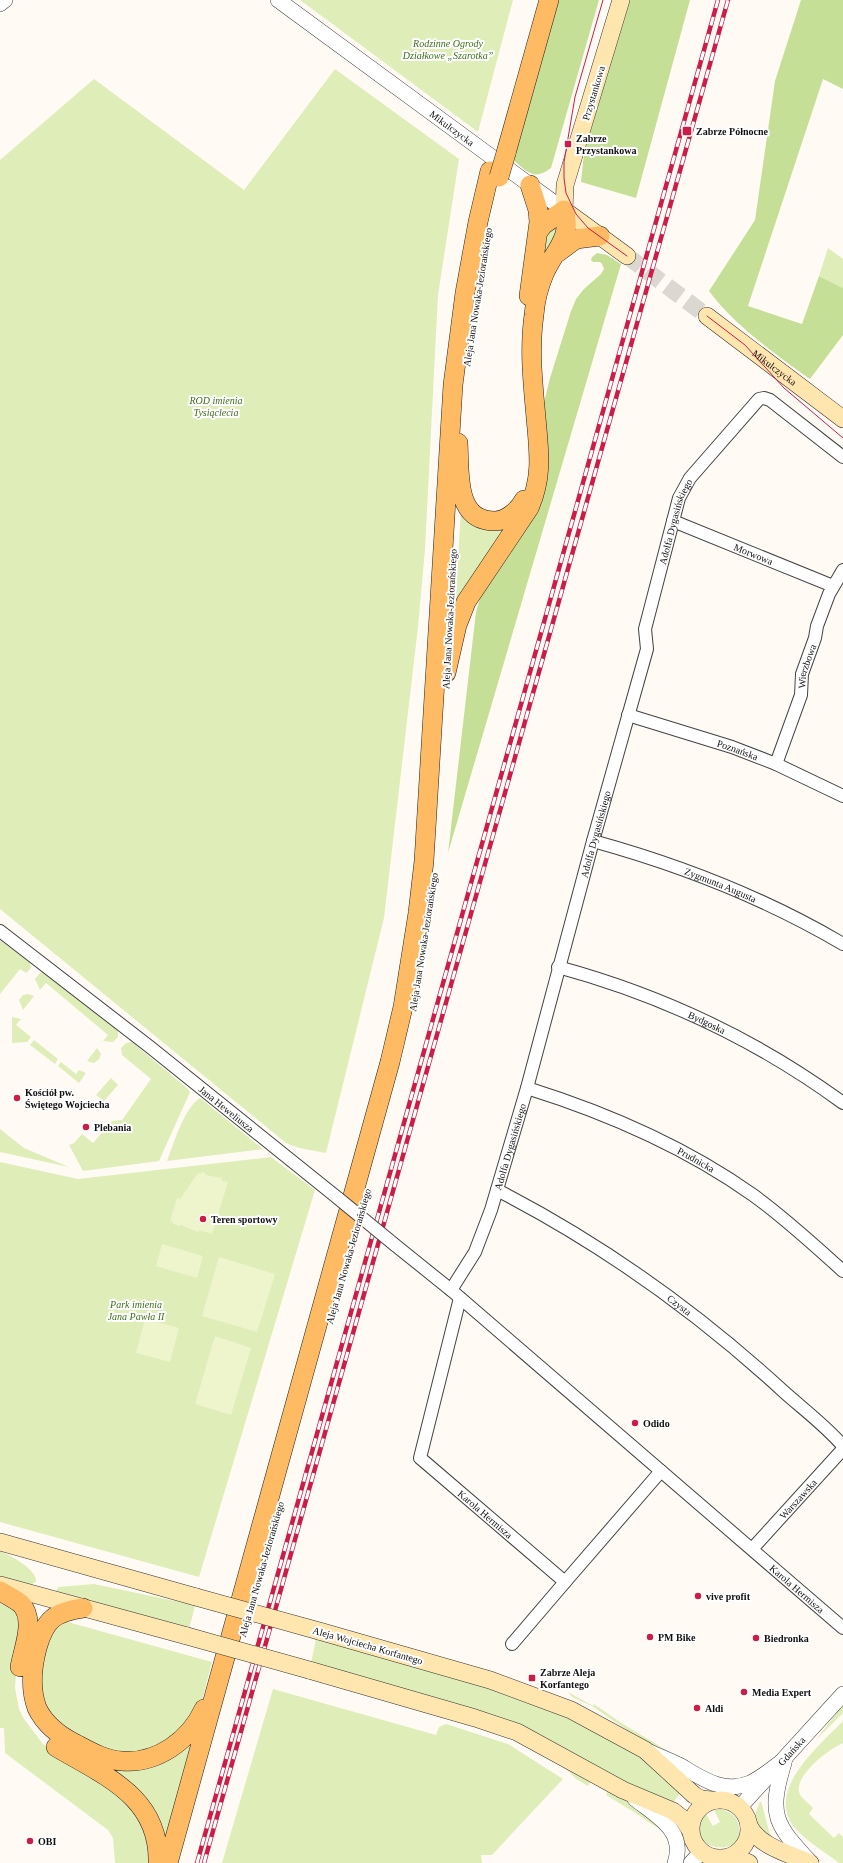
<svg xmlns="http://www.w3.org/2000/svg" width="843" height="1863" viewBox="0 0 843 1863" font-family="Georgia,serif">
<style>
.green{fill:#dfedb9}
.forest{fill:#c6df97}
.pitch{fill:#eef4cc}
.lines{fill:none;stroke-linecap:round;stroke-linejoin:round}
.secondary-tunnel{stroke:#dbd8d2;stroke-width:17;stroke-dasharray:17 8;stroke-linecap:butt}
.minor-casing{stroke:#434343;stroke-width:14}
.tertiary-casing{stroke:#434343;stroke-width:16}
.secondary-casing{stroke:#323232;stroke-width:18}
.primary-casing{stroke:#212121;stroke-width:20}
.minor{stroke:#fff;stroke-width:12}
.tertiary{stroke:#fff;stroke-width:15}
.secondary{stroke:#ffe6af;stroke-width:17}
.primary{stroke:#ffba64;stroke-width:19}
.tram{stroke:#cc1d48;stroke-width:1}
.rail-casing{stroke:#cc1d48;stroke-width:4.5}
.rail{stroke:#fff;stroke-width:3;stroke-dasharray:9;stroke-linecap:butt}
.minor-bridge-casing{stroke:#434343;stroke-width:14;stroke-linecap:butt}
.secondary-bridge-casing{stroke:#323232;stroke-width:18;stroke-linecap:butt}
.primary-bridge-casing{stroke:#212121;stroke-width:20;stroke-linecap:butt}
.minor-bridge{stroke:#fff;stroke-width:12}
.secondary-bridge{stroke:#ffe6af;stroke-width:17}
.primary-bridge{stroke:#ffba64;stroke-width:19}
.poi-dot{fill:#cc1d48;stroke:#fff;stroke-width:1.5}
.labels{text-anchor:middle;stroke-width:4;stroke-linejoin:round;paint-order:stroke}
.park-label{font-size:10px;font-style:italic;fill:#3d6f1a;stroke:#fff}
.street-label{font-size:10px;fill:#101010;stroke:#fff}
.poi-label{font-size:10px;font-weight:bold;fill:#101010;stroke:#fff;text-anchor:start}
</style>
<rect width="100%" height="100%" fill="#fffbf4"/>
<!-- green -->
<path class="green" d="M300 0H513L478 132 474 129Z
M335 69 459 159 438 295 425 549 418 627 384 918 326 1153 299 1148 286 1143 0 909V160L94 79 244 190Z
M562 223 535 270 541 236Z
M828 248 843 259V288L819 276Z
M461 509 508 523 455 610Z
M0 940 30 963 31 968 26 973 20 969 0 994Z
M43 972 118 1031V1037L113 1042 103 1041 108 1035 46 983 40 990 35 979 39 974Z
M28 994 34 996 23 1010 19 1000 23 995Z
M12 1017 21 1019 16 1025 31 1037 27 1042 12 1043Z
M34 1040 58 1059 55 1064 30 1045Z
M132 1042 188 1089 190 1092 159 1161 83 1171 69 1145 74 1143 82 1134 93 1143 112 1121 122 1120 151 1079 122 1055 121 1048 126 1043Z
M97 1048 101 1054 99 1059 94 1063 87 1061Z
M61 1062 76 1074 79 1070 86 1073 79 1083 58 1066Z
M111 1078 118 1085 104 1101 96 1095Z
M200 1098 263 1149 167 1161C174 1143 184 1108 200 1098Z
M0 1129 24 1148 69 1167 0 1152Z
M271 1157 315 1190 199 1577 0 1522V1162L78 1179Z
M0 1551C10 1555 38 1570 36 1582L30 1585 0 1576Z
M94 1584 194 1605 195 1606 189 1629 56 1591 58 1587Z
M0 1603 15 1610 20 1621 15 1688 19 1709 24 1719 43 1744 105 1780 141 1813 153 1863H115L113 1838 108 1830 5 1753 4 1728H0Z
M64 1621 212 1662 201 1704 194 1718 154 1751 116 1755 53 1723 36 1683 52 1630Z
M316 1639C426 1670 547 1693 642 1758 656 1768 668 1781 681 1792L672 1804 643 1792 525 1727 440 1699 311 1663Z
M273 1689 436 1735 439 1727 446 1724 508 1744 563 1779 492 1855H481L482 1863H222Z
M568 1692 593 1706 594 1704 623 1724 696 1768V1771L621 1726 592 1706 572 1697Z
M28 1697 107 1763 195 1735 165 1841 161 1833 48 1736Z
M843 1706V1713L815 1741 839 1710Z
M843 1721V1743C829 1749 795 1775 799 1792 801 1799 809 1803 813 1808L809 1814 834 1838 839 1833 843 1837V1863H839C825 1852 806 1841 794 1827 765 1790 820 1745 843 1721Z
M527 1747 591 1781 588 1786 576 1779 566 1769Z
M608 1791 642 1810 661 1825 656 1827 637 1814 606 1795Z
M761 1801 771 1838C758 1826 750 1818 761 1801Z
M720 1809C728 1811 736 1815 738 1823 750 1862 677 1851 706 1814L713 1826 720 1822 714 1810Z"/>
<!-- forest -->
<path class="forest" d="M556 0H599L551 168C534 181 528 172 514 161L520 131Z
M628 0H690L636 198 581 182 584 154Z
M801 0H843V89L823 79 748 306 802 324 819 276 843 288V335L810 379C775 354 734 325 709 291L755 220 775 81Z
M597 253 607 255 621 264 448 853 476 612 485 582 524 525 542 411 550 378 571 311 576 299 584 289 601 274 604 269 602 264 600 262H593L591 260 592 257Z"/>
<!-- pitch -->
<path class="pitch" d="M202 1172 205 1173V1175L222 1178V1181L228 1182 212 1234 199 1230 198 1232 181 1225 180 1226 173 1224V1222L170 1221 177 1198 180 1199 198 1173 201 1174Z
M162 1244 203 1256 197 1278 156 1266Z
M219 1257 275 1274 257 1332 202 1316Z
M145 1319 179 1328 170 1362 136 1353Z
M215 1336 251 1348 231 1415 195 1404Z"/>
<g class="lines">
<!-- secondary-tunnel -->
<path class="secondary-tunnel" d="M627 256 707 316"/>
<!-- minor casing -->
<g class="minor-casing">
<g id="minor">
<path id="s1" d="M673 521 833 586"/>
<path id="s2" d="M628 715 732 747 776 764 843 796"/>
<path id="s3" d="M776 764 801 695 802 674 815 638 817 626 829 594 843 570"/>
<path id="s4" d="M593 841C680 865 765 898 843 944"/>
<path id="s5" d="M0 931 150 1047 339 1199"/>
<path id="s6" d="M558 967C661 995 757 1040 843 1103"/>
<path id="s7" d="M527 1088C607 1113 684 1146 753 1195 785 1218 814 1245 843 1271"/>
<path id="s8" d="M497 1190C602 1244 696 1311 783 1391 803 1409 826 1426 843 1446"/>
<path id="s9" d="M395 1245 451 1290 843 1628"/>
<path id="s10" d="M451 1290 475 1252 491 1210 527 1088 593 841 647 649 645 629 679 498 690 478 759 399 764 398 770 400 843 457"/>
<path id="s11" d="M460 1298 420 1458 426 1463 565 1582 661 1471"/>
<path id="s12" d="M752 1549 843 1449"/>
<path d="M512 1644 565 1582"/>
</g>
</g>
<!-- tertiary casing -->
<g class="tertiary-casing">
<g id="tertiary">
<path id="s13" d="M278 0 564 210"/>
<path d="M0 4 5 0"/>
<path d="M650 1752C661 1757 671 1761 681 1766 703 1779 724 1794 750 1783 763 1777 774 1767 785 1759"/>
<path d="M784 1763C768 1816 775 1824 811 1863"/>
<path d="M635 1799C657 1816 686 1831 675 1863"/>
<path id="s14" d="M740 1807 843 1694"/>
<path d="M691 1863 701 1852"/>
</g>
</g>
<!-- secondary casing -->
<g class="secondary-casing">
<g id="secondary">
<path d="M621 0 565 185 564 210 627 256"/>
<path id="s15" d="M707 316 843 419"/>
<path d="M0 1542 196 1597"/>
<path d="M0 1585 187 1636"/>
<path d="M319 1631 490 1680 571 1710 645 1750 694 1795 701 1799 712 1800"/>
<path d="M309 1670 475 1718 517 1732 623 1790 673 1811 683 1819 690 1830"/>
<circle cx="720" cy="1829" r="29"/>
<path d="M749 1826C760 1847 790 1854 810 1863"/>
<path d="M727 1858 740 1859 749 1863"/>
</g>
</g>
<!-- primary casing -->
<g class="primary-casing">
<path id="primary" d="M506 153 549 0
M557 253 576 239 600 236
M529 296 539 222 538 210 530 185
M458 443C460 472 454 521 495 521 506 521 519 510 524 500
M446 673 457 625 466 602 529 508C543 477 539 451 536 418 533 384 529 350 534 315 535 302 539 286 544 274 554 251 573 237 564 210L543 225 538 232
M0 1591C7 1595 15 1599 21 1604 36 1620 23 1649 20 1667
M83 1608C55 1612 45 1619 37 1648 32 1667 30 1689 37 1708 45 1725 60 1736 76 1744 91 1752 105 1760 122 1761 157 1764 190 1740 204 1709
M56 1747C105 1776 160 1797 158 1863
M168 1863 390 1062 403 1007 418 913 424 861 453 385 465 293 478 222 490 171"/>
</g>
<!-- minor -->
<use href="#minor" class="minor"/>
<!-- tertiary -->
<use href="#tertiary" class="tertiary"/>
<!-- secondary -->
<use href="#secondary" class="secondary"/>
<!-- primary -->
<use href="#primary" class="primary"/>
<!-- tram -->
<path class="tram" d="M603 0 575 97 564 162V178L566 193 576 214 588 228 627 256
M707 316 745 345 784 388 843 438"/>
<!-- rail casing -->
<g class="rail-casing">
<path id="rail" d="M197 1863 718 0
M204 1863 728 0"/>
</g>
<!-- rail -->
<use href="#rail" class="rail"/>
<!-- minor-bridge casing -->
<g class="minor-bridge-casing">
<path id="minor-bridge" d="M339 1199 395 1245"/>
</g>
<!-- secondary-bridge casing -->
<g class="secondary-bridge-casing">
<path id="secondary-bridge" d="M196 1597 319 1631
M187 1636 309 1670"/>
</g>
<!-- primary-bridge casing -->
<g class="primary-bridge-casing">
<path id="primary-bridge" d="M499 177 506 153"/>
</g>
<!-- minor-bridge -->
<use href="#minor-bridge" class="minor-bridge"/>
<!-- secondary-bridge -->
<use href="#secondary-bridge" class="secondary-bridge"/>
<!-- primary-bridge -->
<use href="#primary-bridge" class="primary-bridge"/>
</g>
<!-- markers -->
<g class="poi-dot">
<rect x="682" y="126" width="10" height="10" rx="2"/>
<rect x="564" y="140" width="8" height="8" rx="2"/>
<circle cx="17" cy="1098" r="4"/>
<circle cx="86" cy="1127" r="4"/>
<circle cx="203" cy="1219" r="4"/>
<circle cx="635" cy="1423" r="4"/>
<circle cx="698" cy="1596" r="4"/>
<circle cx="650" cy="1637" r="4"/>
<circle cx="756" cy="1638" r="4"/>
<rect x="528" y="1674" width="8" height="8" rx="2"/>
<circle cx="744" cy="1692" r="4"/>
<circle cx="697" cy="1708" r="4"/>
<circle cx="30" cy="1841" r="4"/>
</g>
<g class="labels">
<!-- park labels -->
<g class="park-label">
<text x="448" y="47">Rodzinne Ogrody<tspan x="448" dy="12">Działkowe „Szarotka”</tspan></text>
<text x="216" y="404">ROD imienia<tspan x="216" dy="12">Tysiąclecia</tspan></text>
<text x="136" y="1308">Park imienia<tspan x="136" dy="12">Jana Pawła II</tspan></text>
</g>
<!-- street labels -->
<g class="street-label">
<text transform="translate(593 93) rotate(-73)" y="4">Przystankowa</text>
<text dy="4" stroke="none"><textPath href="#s13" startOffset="216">Mikulczycka</textPath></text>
<text transform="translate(477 297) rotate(-81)" y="4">Aleja Jana Nowaka-Jeziorańskiego</text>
<text dy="4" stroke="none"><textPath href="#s15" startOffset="85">Mikulczycka</textPath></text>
<text dy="4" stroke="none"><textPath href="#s10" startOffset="804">Adolfa Dygasińskiego</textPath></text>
<text dy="4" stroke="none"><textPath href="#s1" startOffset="87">Morwowa</textPath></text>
<text transform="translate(449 619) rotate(-87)" y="4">Aleja Jana Nowaka-Jeziorańskiego</text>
<text dy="4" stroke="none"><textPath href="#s3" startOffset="103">Wierzbowa</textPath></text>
<text dy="4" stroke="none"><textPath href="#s2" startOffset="115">Poznańska</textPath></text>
<text dy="4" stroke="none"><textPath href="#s10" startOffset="480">Adolfa Dygasińskiego</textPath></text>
<text dy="4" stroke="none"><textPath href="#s4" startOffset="135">Zygmunta Augusta</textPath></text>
<text transform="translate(423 942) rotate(-81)" y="4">Aleja Jana Nowaka-Jeziorańskiego</text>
<text dy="4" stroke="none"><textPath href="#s6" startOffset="159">Bydgoska</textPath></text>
<text dy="4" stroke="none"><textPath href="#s5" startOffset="288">Jana Heweliusza</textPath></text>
<text dy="4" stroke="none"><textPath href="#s10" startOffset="156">Adolfa Dygasińskiego</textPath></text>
<text dy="4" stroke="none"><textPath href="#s7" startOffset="184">Prudnicka</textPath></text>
<text transform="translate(348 1256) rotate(-74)" y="4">Aleja Jana Nowaka-Jeziorańskiego</text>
<text dy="4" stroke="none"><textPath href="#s8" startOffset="216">Czysta</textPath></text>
<text dy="4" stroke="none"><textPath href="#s12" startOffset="68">Warszawska</textPath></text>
<text dy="4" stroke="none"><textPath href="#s11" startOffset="251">Karola Hermisza</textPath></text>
<text transform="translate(261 1569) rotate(-74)" y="4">Aleja Jana Nowaka-Jeziorańskiego</text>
<text dy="4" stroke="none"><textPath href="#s9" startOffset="529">Karola Hermisza</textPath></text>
<text transform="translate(368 1645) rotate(16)" y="4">Aleja Wojciecha Korfantego</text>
<text dy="4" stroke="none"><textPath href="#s14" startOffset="76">Gdańska</textPath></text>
</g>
<!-- poi labels -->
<g class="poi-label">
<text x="696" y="135">Zabrze Północne</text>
<text x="576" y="142">Zabrze<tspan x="576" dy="12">Przystankowa</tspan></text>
<text x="25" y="1096">Kościół pw.<tspan x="25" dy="12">Świętego Wojciecha</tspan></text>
<text x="94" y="1131">Plebania</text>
<text x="211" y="1223">Teren sportowy</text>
<text x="643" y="1427">Odido</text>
<text x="706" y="1600">vive profit</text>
<text x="658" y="1641">PM Bike</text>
<text x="764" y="1642">Biedronka</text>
<text x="540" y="1676">Zabrze Aleja<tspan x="540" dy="12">Korfantego</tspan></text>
<text x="752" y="1696">Media Expert</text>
<text x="705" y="1712">Aldi</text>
<text x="38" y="1845">OBI</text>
</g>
</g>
</svg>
